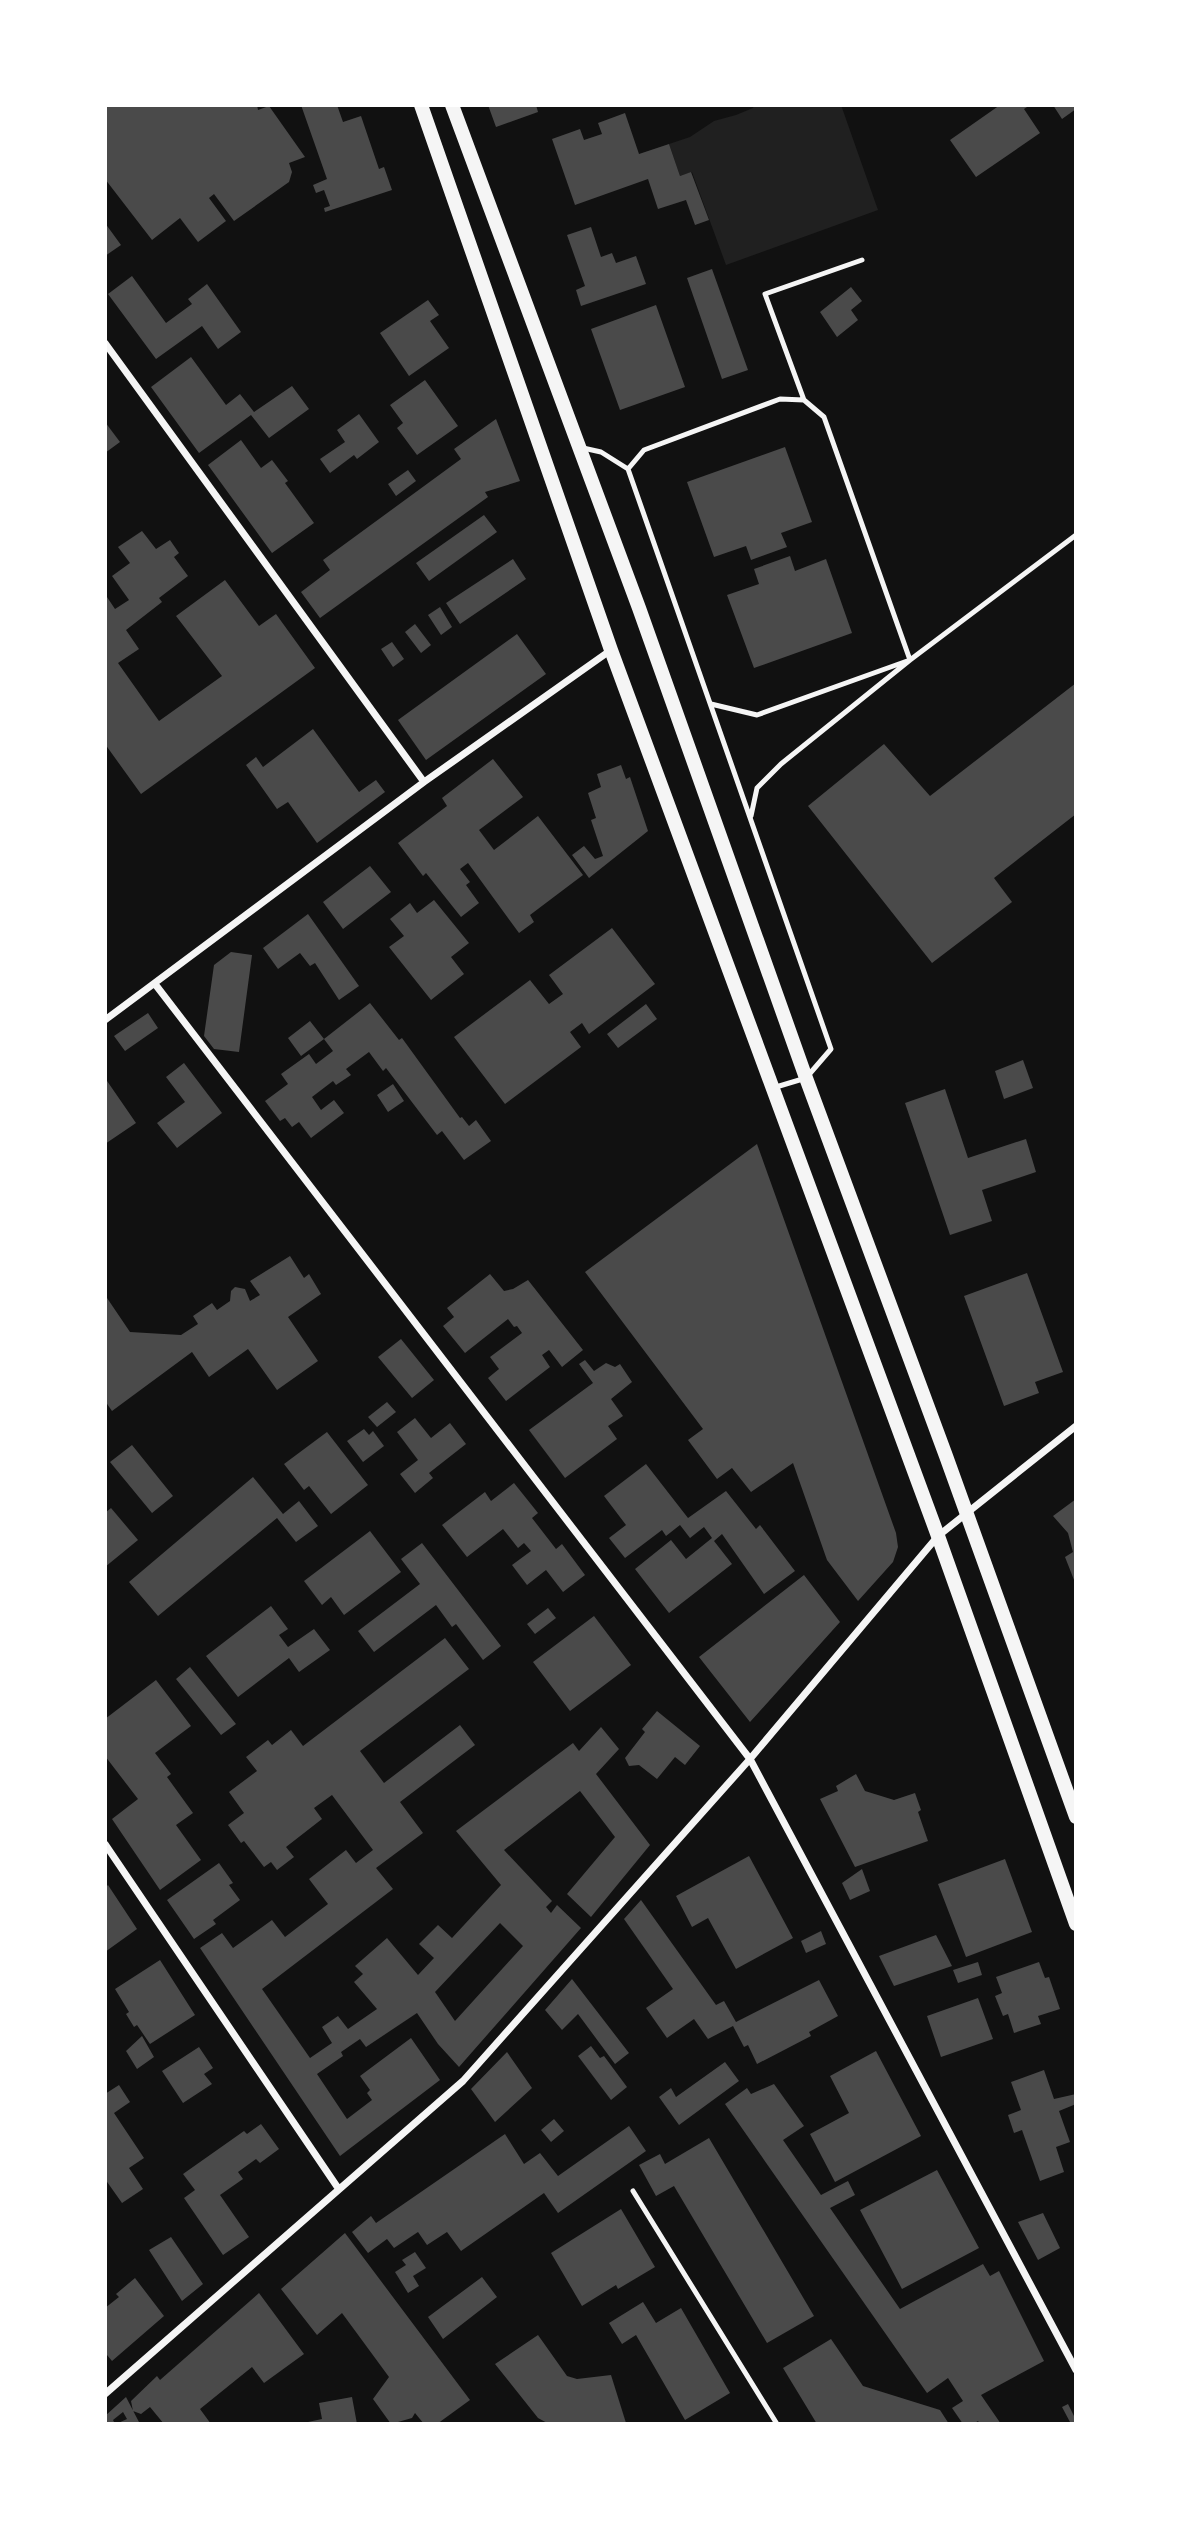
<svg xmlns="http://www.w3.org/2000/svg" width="1181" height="2529" viewBox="0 0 1181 2529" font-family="Figtree,sans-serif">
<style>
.green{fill:#202020}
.building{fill:#4a4a4a;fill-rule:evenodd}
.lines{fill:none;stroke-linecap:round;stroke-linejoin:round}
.service{stroke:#f5f5f5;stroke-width:5}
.minor{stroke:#f5f5f5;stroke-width:7}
.secondary{stroke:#f5f5f5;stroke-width:14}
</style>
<rect width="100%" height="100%" fill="#111"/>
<!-- green -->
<path class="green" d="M754 105H841L878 210 726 265 692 172 680 176 669 144 690 137 714 121 736 115 753 108Z"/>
<!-- building -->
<path class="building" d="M105 105H257L258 110 269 106 305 157 289 163 292 172 289 182 234 221 214 194 209 198 226 221 198 242 180 218 152 240 105 179Z
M301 105H337L343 122 361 116 379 169 384 167 392 190 325 212 324 208 330 206 324 190 316 193 313 185 327 179Z
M488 105H536L538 112 496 127Z
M1000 105H1030L1024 109 1040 133 976 177 950 140Z
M1053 105H1076V109L1062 119Z
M625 113 639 154 669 144 680 176 691 172 709 220 695 225 686 200 658 209 648 179 575 205 552 139 580 129 584 140 602 134 598 123Z
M105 223 121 245 105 256Z
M591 227 601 257 612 253 616 263 636 256 646 284 581 306 576 290 585 286 567 235Z
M712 269 748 370 722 379 687 278Z
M132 276 166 323 192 304 188 299 207 284 241 332 218 349 202 326 156 359 108 294Z
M851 287 862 301 851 310 858 320 837 337 820 312Z
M428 300 439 315 430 321 449 348 409 376 380 333Z
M656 305 685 387 620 410 591 329Z
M191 357 226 405 240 394 254 412 292 386 309 409 269 438 251 415 199 453 151 387Z
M425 380 458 426 417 455 397 428 403 423 390 405Z
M359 414 379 442 357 459 354 455 330 473 320 459 345 442 337 430Z
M496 419 520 481 485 492 488 497 320 618 301 592 330 570 323 560 461 459 454 449Z
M105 422 120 442 105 453Z
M241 440 261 468 272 460 288 481 285 483 314 523 272 553 208 465Z
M785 447 812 522 781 533 787 547 751 560 746 546 714 557 687 482Z
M408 470 416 481 396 496 388 484Z
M484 515 497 532 429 581 416 563Z
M142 531 156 549 170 540 179 553 174 557 188 576 159 598 162 602 126 630 139 649 118 663 159 721 222 676 176 616 225 580 259 626 276 614 315 668 141 794 105 744V594L115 609 129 600 112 576 130 563 118 547Z
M790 556 795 571 826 559 852 633 754 668 727 595 759 584 754 569Z
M513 559 526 579 460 624 446 603Z
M440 607 452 627 441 635 428 615Z
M415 624 431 645 421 653 405 632Z
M517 634 546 674 426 760 398 720Z
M392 642 404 659 393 667 381 649Z
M1076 683V814L994 878 1012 902 932 963 808 806 884 744 930 796Z
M313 729 359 792 376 780 385 792 317 843 288 802 277 809 246 765 256 757 263 767Z
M493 759 523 797 479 830 494 850 538 816 583 875 530 915 534 922 519 933 468 863 460 869 470 882 466 885 479 903 461 917 426 873 423 876 398 843 447 806 442 798Z
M621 765 626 779 630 777 648 831 589 878 572 855 584 846 595 859 603 856 591 820 596 818 588 793 601 787 597 774Z
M370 866 391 892 343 929 323 902Z
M434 900 469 943 451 957 464 974 431 1000 389 947 404 936 390 919 410 903 417 913Z
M308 914 359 986 339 1000 315 963 310 966 300 953 278 969 263 948Z
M612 928 655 984 589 1034 582 1023 570 1032 581 1047 505 1104 454 1037 530 980 549 1004 563 994 549 975Z
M231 952 252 955 239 1052 214 1049 204 1036 214 965Z
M370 1003 399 1040 402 1038 460 1118 462 1117 469 1126 476 1120 491 1141 464 1160 442 1131 437 1135 386 1068 383 1071 369 1052 346 1069 351 1075 336 1085 333 1081 312 1097 321 1110 334 1100 344 1113 311 1138 299 1122 292 1127 285 1118 280 1121 265 1101 288 1084 281 1074 309 1054 316 1064 333 1051 324 1039 301 1056 288 1038 310 1021 324 1039Z
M646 1004 657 1019 618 1048 607 1034Z
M148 1013 158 1028 125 1051 114 1036Z
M1023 1060 1033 1088 1004 1099 995 1071Z
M184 1063 222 1113 177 1148 157 1123 185 1102 166 1077Z
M105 1078 136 1123 105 1144Z
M393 1084 404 1101 388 1112 377 1095Z
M945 1089 968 1158 1026 1139 1036 1172 982 1190 992 1221 950 1235 905 1103Z
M757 1144 896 1533 898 1547 893 1562 858 1601 827 1560 793 1463 751 1492 732 1468 717 1479 688 1440 703 1429 585 1272Z
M290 1256 304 1278 309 1274 321 1294 288 1317 318 1361 277 1390 248 1349 209 1377 192 1352 112 1411 105 1401V1295L130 1332 181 1335 198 1324 193 1316 212 1303 217 1310 230 1301 231 1291 235 1287 245 1289 250 1301 260 1295 250 1281Z
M1027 1273 1063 1372 1035 1382 1039 1393 1004 1406 964 1296Z
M490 1274 504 1291 513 1289 528 1280 583 1350 562 1367 549 1350 542 1355 550 1367 506 1401 488 1378 499 1369 490 1357 522 1333 517 1326 514 1327 508 1319 465 1353 443 1326 454 1317 447 1308Z
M401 1339 434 1380 412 1398 378 1357Z
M585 1360 594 1371 606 1363 615 1367 620 1364 632 1382 611 1399 623 1416 608 1426 617 1439 565 1478 529 1430 593 1383 579 1364Z
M387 1402 396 1412 377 1427 368 1417Z
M415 1418 431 1438 450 1423 466 1444 429 1473 433 1478 415 1493 400 1474 418 1460 397 1432Z
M364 1429 369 1435 373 1431 384 1446 363 1462 347 1441Z
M327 1432 368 1485 331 1514 309 1486 304 1490 284 1464Z
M132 1445 173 1496 152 1513 110 1462Z
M646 1464 688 1518 726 1491 756 1529 760 1525 795 1571 764 1594 722 1534 714 1541 732 1564 669 1613 635 1569 671 1540 686 1559 712 1538 704 1527 690 1538 680 1525 666 1536 662 1530 625 1558 609 1538 626 1525 604 1496Z
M253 1477 283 1514 299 1501 318 1526 296 1542 277 1518 158 1616 129 1582Z
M514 1483 538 1513 532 1518 556 1549 562 1544 585 1575 563 1592 546 1570 527 1585 512 1565 531 1551 524 1543 518 1548 503 1529 467 1557 442 1525 485 1492 491 1501Z
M1076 1499V1585L1065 1557 1073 1552 1068 1533 1053 1516Z
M111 1508 138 1540 105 1567V1513Z
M370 1531 401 1572 344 1615 331 1597 322 1605 304 1581Z
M422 1543 501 1646 483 1660 456 1624 452 1627 436 1605 374 1652 358 1631 420 1584 401 1559Z
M804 1575 840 1622 750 1722 699 1657Z
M271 1606 288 1629 279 1635 288 1647 314 1629 330 1650 299 1672 289 1658 238 1697 206 1656Z
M548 1608 556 1618 535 1634 527 1624Z
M594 1616 631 1665 570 1711 533 1662Z
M445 1638 469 1669 360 1751 384 1783 460 1725 475 1745 400 1802 423 1833 376 1868 393 1889 262 1989 310 2058 332 2043 322 2027 338 2016 348 2029 377 2009 354 1982 363 1974 355 1966 387 1938 418 1975 434 1958 419 1944 438 1925 452 1938 501 1885 456 1831 573 1743 579 1751 601 1727 619 1749 596 1774 650 1845 591 1917 567 1894 615 1837 580 1791 504 1850 552 1901 546 1907 551 1913 557 1905 581 1928 459 2067 438 2044 417 2013 366 2047 360 2039 341 2052 343 2056 317 2074 347 2119 372 2100 367 2093 370 2090 360 2076 411 2038 440 2080 340 2156 200 1948 222 1933 233 1948 272 1920 285 1937 328 1904 309 1879 346 1850 356 1863 373 1850 332 1795 314 1808 322 1819 286 1847 294 1857 277 1870 271 1862 264 1867 244 1841 241 1843 228 1825 244 1813 229 1792 257 1771 246 1757 268 1740 272 1745 291 1730 303 1746ZM500 1923 523 1946 455 2021 435 1992Z
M190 1667 236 1724 221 1735 176 1679Z
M156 1680 191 1726 155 1753 171 1774 167 1777 193 1813 176 1825 201 1860 160 1890 112 1819 138 1799 105 1756V1719Z
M657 1711 700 1746 685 1765 675 1757 657 1779 639 1765 629 1766 625 1758 645 1732 642 1729Z
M856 1774 865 1791 894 1800 915 1793 921 1810 918 1812 928 1841 855 1867 820 1799 838 1791 836 1786Z
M749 1856 793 1938 736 1969 708 1918 692 1927 676 1896Z
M1005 1859 1032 1932 966 1957 938 1884Z
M219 1863 233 1883 229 1885 240 1900 213 1920 216 1924 194 1939 167 1900Z
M862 1869 870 1891 850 1900 842 1883Z
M108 1885 137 1929 105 1952V1888Z
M641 1900 716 2005 724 2001 736 2022 819 1980 838 2016 809 2032 811 2036 757 2064 748 2045 744 2047 733 2026 708 2039 694 2019 667 2038 646 2008 673 1989 624 1919Z
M821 1931 826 1944 806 1953 801 1941Z
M936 1935 952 1966 894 1986 879 1956Z
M160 1960 195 2015 150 2044 137 2025 134 2027 126 2014 129 2012 115 1989Z
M978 1962 982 1975 958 1983 953 1970Z
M1039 1962 1045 1978 1049 1977 1060 2009 1038 2016 1041 2024 1014 2033 1008 2014 1003 2016 995 1996 1002 1993 996 1977Z
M572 1979 629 2053 615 2064 578 2014 562 2030 545 2010Z
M978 1998 993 2039 941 2057 927 2016Z
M142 2036 154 2057 137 2069 126 2051Z
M591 2046 600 2058 604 2056 627 2087 611 2100 578 2056Z
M199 2047 213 2068 204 2074 212 2084 183 2103 162 2071Z
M876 2051 921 2136 835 2182 810 2134 849 2113 830 2076Z
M507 2052 532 2088 495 2122 471 2089Z
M725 2062 739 2081 679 2125 659 2097 671 2088 676 2097Z
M1044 2070 1054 2099 1076 2094V2104L1059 2111 1070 2142 1056 2147 1064 2172 1040 2181 1022 2130 1014 2133 1008 2115 1021 2110 1011 2082Z
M774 2084 804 2126 783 2140 821 2195 848 2181 855 2195 830 2208 900 2309 983 2264 990 2276 999 2271 1044 2361 981 2395 1001 2424H980L978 2421 973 2424H963L952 2408 963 2401 948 2378 927 2393 725 2104 747 2088 751 2094Z
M119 2085 130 2102 114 2113 144 2158 129 2168 143 2189 122 2203 105 2179V2094Z
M554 2119 564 2131 551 2142 541 2130Z
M261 2124 279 2149 260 2163 256 2159 238 2172 243 2179 220 2195 249 2237 223 2255 184 2198 195 2190 183 2174 244 2131 247 2134Z
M629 2126 646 2151 558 2213 544 2193 461 2251 447 2232 427 2245 418 2232 394 2248 387 2239 368 2253 352 2232 371 2216 376 2223 505 2134 524 2164 540 2153 558 2176Z
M709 2138 814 2316 767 2343 674 2186 656 2196 639 2165 660 2154 665 2164Z
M937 2170 979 2248 902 2289 860 2210Z
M621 2209 655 2267 618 2289 616 2285 582 2306 551 2253Z
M1043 2213 1060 2248 1038 2260 1018 2222Z
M345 2233 470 2400 437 2424H424L415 2413 412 2418 391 2424 373 2399 389 2377 342 2313 317 2335 281 2289Z
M171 2237 203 2284 182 2301 149 2250Z
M415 2252 426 2268 413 2276 419 2286 408 2293 395 2272 406 2265 402 2260Z
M482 2277 497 2297 443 2339 428 2317Z
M135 2278 164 2316 112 2361 107 2355 105 2357V2308L119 2297 116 2294Z
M259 2293 304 2354 264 2383 252 2367 200 2409 211 2424H164L150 2407 141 2414 133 2411 131 2401 157 2376 160 2380Z
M643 2302 656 2323 681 2308 730 2393 685 2420 636 2335 622 2344 609 2323Z
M538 2335 567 2376 577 2379 611 2375 626 2423 549 2424 538 2418 495 2364Z
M831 2339 863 2386 940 2410 949 2424H817L783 2368Z
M126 2397 140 2424H116L127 2419 123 2412 113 2420 114 2422 105 2424V2416Z
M352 2397 357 2424H309L308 2422 322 2419 319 2403Z
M1068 2404 1076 2420V2424H1071L1062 2407Z"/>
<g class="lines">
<!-- service -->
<path class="service" d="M804 400 765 294 862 260
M583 448 601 452 628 469 831 1049 806 1078 776 1087
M628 469 644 450 780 399 804 400 824 417 910 660 757 715 711 704
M751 816 757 788 781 764 910 660 1076 535
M633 2191 777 2424"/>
<!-- minor -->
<path class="minor" d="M105 343 424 782
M155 984 750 1759 1076 2370
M105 1020 424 782 611 650
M105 1844 338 2188
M105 2394 463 2081 750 1759 938 1536 1076 1426"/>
<!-- secondary -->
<path class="secondary" d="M421 105 611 650 938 1536 1076 1924
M452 105 639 608 806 1078 946 1456 1076 1817"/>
</g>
<!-- border -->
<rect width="1181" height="2529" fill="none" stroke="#ffffff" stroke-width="214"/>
</svg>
